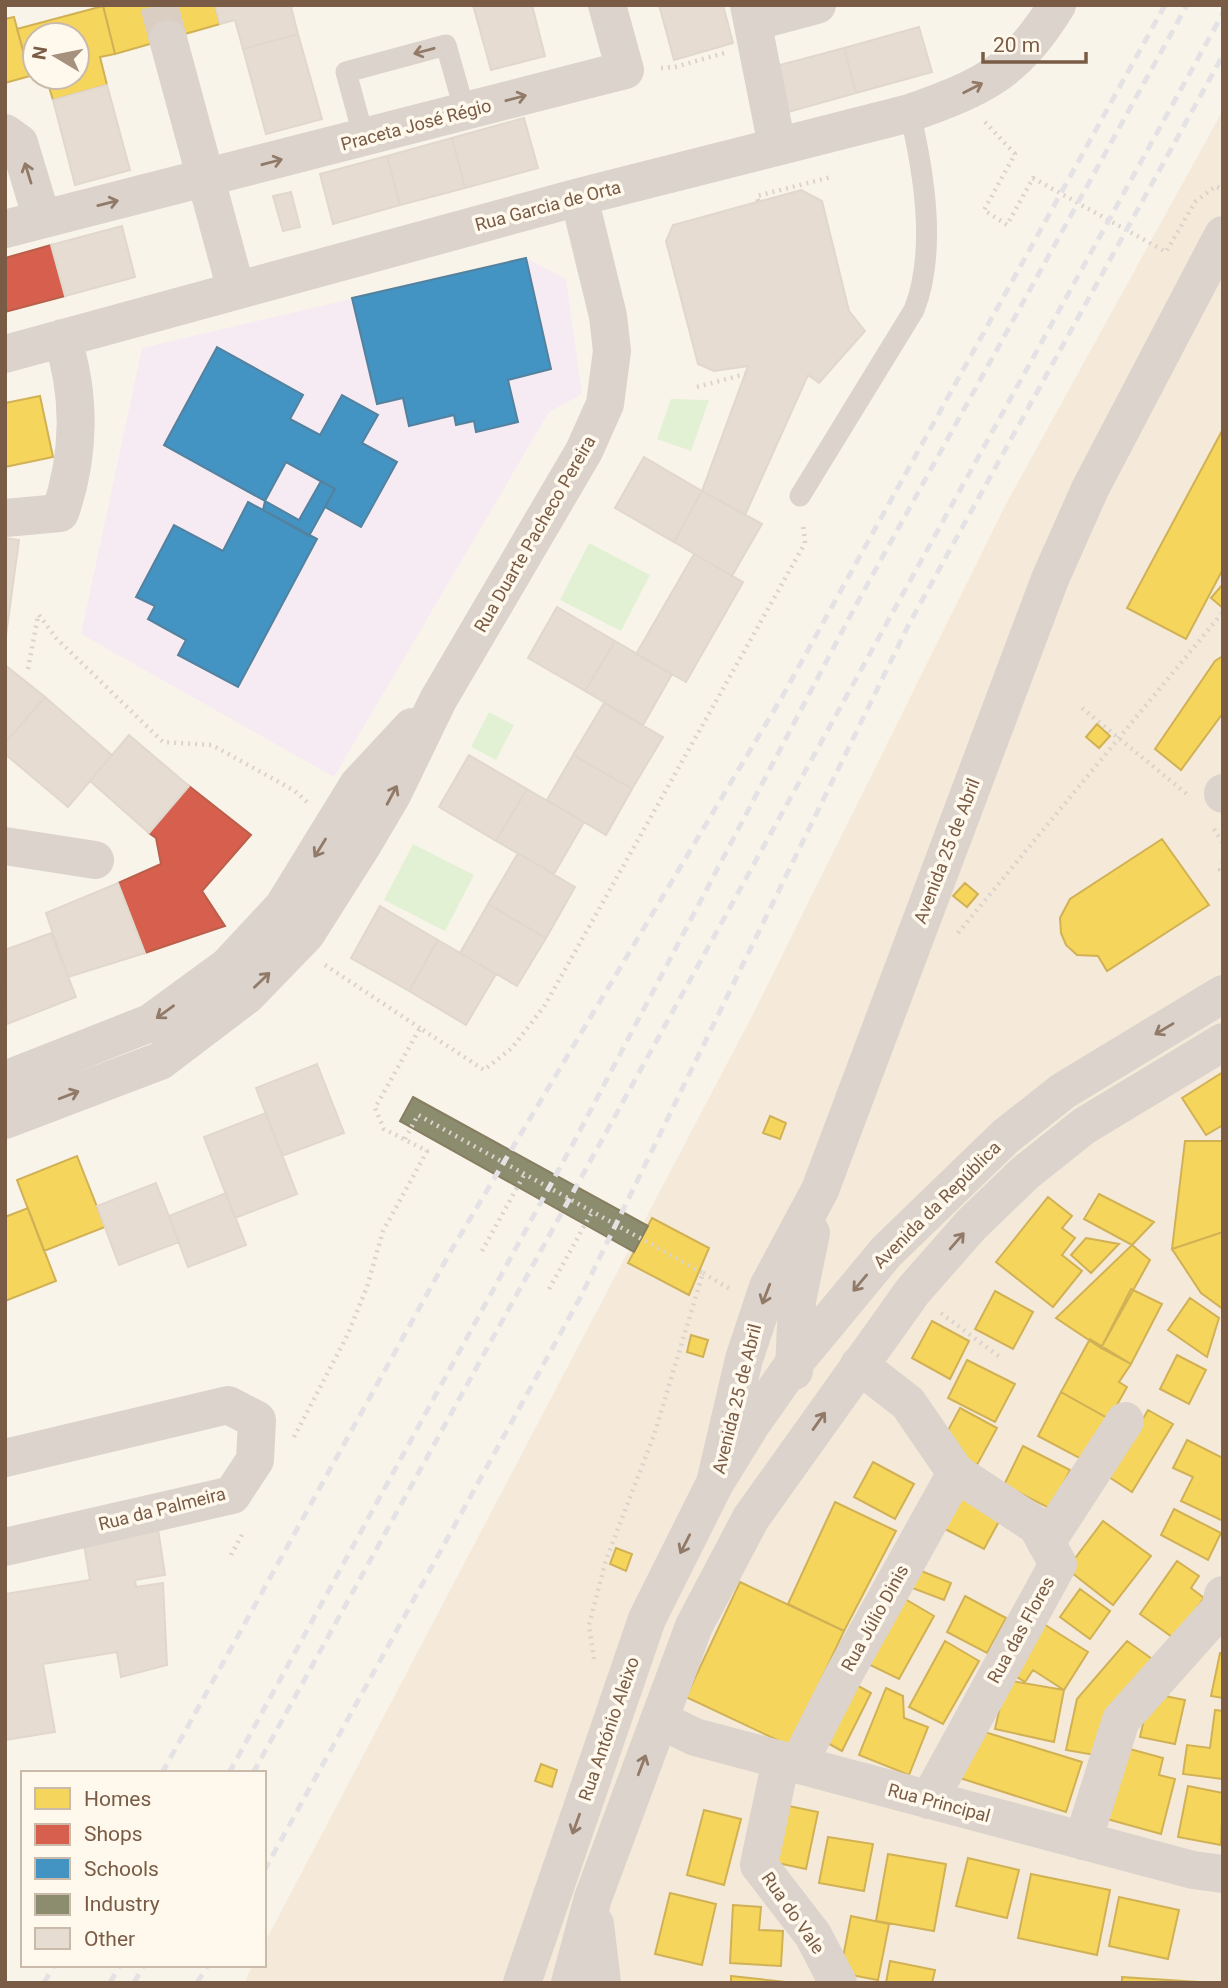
<svg xmlns="http://www.w3.org/2000/svg" width="1228" height="1988" viewBox="0 0 1228 1988" font-family="Roboto,sans-serif">
<style>
.residential{fill:#f5ead9}
.education{fill:#f6eaf3}
.green{fill:#e2f1d3}
.homes{fill:#f6d55c;stroke:#d1b155;stroke-width:2}
.shops{fill:#d6604d;stroke:#ba5f4b;stroke-width:2}
.schools{fill:#4393c3;stroke:#54829e;stroke-width:2}
.industry{fill:#8c8c6e;stroke:#877e62;stroke-width:2}
.building{fill:#e6dcd1;stroke:#e2d7cc;stroke-width:2}
.lines{fill:none;stroke-linecap:round;stroke-linejoin:round}
.minor-tunnel{stroke:#d9cec1;stroke-width:38;stroke-dasharray:38 19;stroke-linecap:butt}
.path{stroke:#dbd3cc;stroke-width:4.5;stroke-dasharray:2 5;stroke-linecap:butt}
.service{stroke:#dbd3cc;stroke-width:21}
.minor{stroke:#dbd3cc;stroke-width:38}
.tertiary{stroke:#dbd3cc;stroke-width:38}
.rail{stroke:#e5e2e5;stroke-width:5;stroke-dasharray:10 7;stroke-linecap:butt}
.oneway{stroke:#927a68}
.labels{text-anchor:middle;stroke-width:7;stroke-linejoin:round;paint-order:stroke}
.street-label{font-size:18px;fill:#7a5c46;stroke:#fff9ed}
</style>
<rect width="100%" height="100%" fill="#f9f4ea"/>
<!-- residential -->
<path class="residential" d="M1223 110V1983H244L253 1965H264V1944L752 1016 1007 502Z"/>
<!-- education -->
<path class="education" d="M526 258 566 279 582 394 549 412 334 777 81 634 142 348Z"/>
<!-- green -->
<path class="green" d="M671 399 709 400 691 451 657 439Z
M589 543 650 575 621 631 560 600Z
M489 712 514 725 496 760 471 747Z
M413 844 474 875 445 931 384 900Z"/>
<!-- homes -->
<path class="homes" d="M103 5H215L220 24 115 54Z
M103 6 115 54 100 57 107 85 53 100 46 77H77V35H35V75L30 76 17 29Z
M14 17 30 76 5 83V19Z
M40 396 53 457 5 467V403Z
M1223 429V569L1186 639 1127 608Z
M1223 584V608L1211 598Z
M1223 656V713L1181 770 1155 749 1215 661Z
M1097 724 1110 736 1099 748 1086 737Z
M1162 839 1209 905 1107 971 1098 956 1077 955 1066 945 1061 933 1060 918 1070 899Z
M965 883 978 894 967 907 953 896Z
M1223 1072V1125L1206 1135 1182 1098Z
M770 1116 786 1123 780 1139 763 1133Z
M1185 1141H1223V1232L1172 1249Z
M77 1156 105 1227 44 1251 17 1180Z
M1099 1194 1154 1222 1132 1245 1084 1219Z
M1048 1197 1072 1216 1062 1228 1075 1238 1062 1255 1082 1271 1053 1307 996 1262Z
M28 1208 56 1281 5 1301V1217Z
M652 1218 709 1248 689 1295 628 1263Z
M1223 1232V1309L1201 1293 1172 1249Z
M1086 1238 1119 1244 1091 1273 1071 1255Z
M1132 1245 1150 1260 1101 1348 1056 1318Z
M1131 1289 1162 1304 1131 1364 1101 1348Z
M995 1291 1033 1312 1013 1349 975 1329Z
M1190 1298 1219 1318 1207 1357 1168 1330Z
M932 1321 969 1341 950 1379 912 1358Z
M691 1335 708 1340 703 1357 687 1352Z
M1090 1339 1131 1364 1119 1382 1127 1387 1109 1419 1061 1392Z
M1177 1355 1206 1370 1189 1404 1160 1389Z
M967 1360 1015 1384 995 1422 948 1398Z
M1061 1392 1109 1419 1087 1462 1038 1436Z
M960 1408 997 1428 977 1465 940 1445Z
M1148 1410 1173 1424 1132 1492 1109 1477Z
M1187 1440 1223 1458V1521L1181 1501 1193 1477 1173 1468Z
M1023 1446 1070 1470 1051 1509 1004 1485Z
M873 1462 914 1484 895 1519 854 1497Z
M962 1492 1003 1514 984 1549 943 1528Z
M835 1502 896 1531 844 1631 788 1604Z
M1174 1509 1221 1533 1208 1560 1161 1535Z
M1103 1521 1151 1556 1113 1605 1067 1569Z
M616 1548 632 1554 626 1571 610 1564Z
M1177 1561 1199 1576 1191 1588 1204 1598 1175 1639 1140 1614Z
M914 1568 951 1583 944 1600 907 1586Z
M740 1582 844 1631 790 1746 686 1697Z
M1080 1589 1110 1611 1090 1639 1060 1617Z
M900 1596 934 1616 899 1679 864 1662Z
M965 1596 1006 1618 987 1653 947 1632Z
M1039 1621 1088 1652 1064 1690 1033 1670 1025 1682 1007 1671Z
M945 1641 979 1661 943 1724 909 1707Z
M1127 1641 1155 1661 1100 1756 1066 1750 1077 1699Z
M1220 1653 1223 1654V1698L1211 1696Z
M1006 1680 1064 1690 1054 1742 995 1729Z
M851 1682 871 1693 842 1751 822 1740Z
M886 1688 903 1696 904 1718 928 1727 909 1775 859 1755Z
M1150 1693 1185 1700 1175 1744 1140 1737Z
M1215 1710 1223 1711V1779L1183 1774 1187 1745 1210 1748Z
M975 1729 1082 1762 1066 1812 960 1778Z
M1126 1748 1163 1758 1159 1775 1175 1779 1161 1834 1107 1819Z
M541 1764 557 1770 552 1787 535 1781Z
M1188 1786 1223 1793 1221 1845 1178 1837Z
M779 1804 818 1812 806 1869 768 1861Z
M704 1810 741 1819 724 1885 687 1875Z
M828 1837 873 1844 864 1891 819 1883Z
M888 1854 946 1864 934 1931 876 1921Z
M968 1858 1019 1870 1007 1918 956 1906Z
M1031 1874 1110 1890 1097 1955 1018 1938Z
M670 1893 716 1904 702 1965 655 1954Z
M1119 1897 1179 1910 1168 1959 1109 1946Z
M733 1905 761 1907 759 1930 783 1931 781 1966 730 1963Z
M851 1916 889 1924 878 1980 840 1973Z
M890 1961 935 1970 932 1983H886Z
M731 1976 795 1983H731Z
M1122 1977 1198 1982V1983H1122Z"/>
<!-- shops -->
<path class="shops" d="M51 245 65 296 5 312V258Z
M189 786 251 835 202 891 225 926 145 953 118 883 161 864 156 838 149 833Z"/>
<!-- schools -->
<path class="schools" d="M526 258 551 369 508 380 518 422 476 432 474 421 456 425 454 415 409 426 403 398 377 404 352 298Z
M217 347 303 395 290 419 320 435 342 395 378 415 362 443 397 462 361 527 325 507 335 489 286 462 265 501 164 445Z
M321 481 335 489 309 536 263 510 265 501 299 520Z
M248 502 317 539 238 687 178 655 186 640 148 619 155 606 136 597 174 525 223 551Z"/>
<!-- industry -->
<path class="industry" d="M413 1097 648 1226 634 1252 400 1121Z"/>
<!-- building -->
<path class="building" d="M215 5H296L291 7 298 34 243 49 235 20 220 24Z
M473 5H532L545 56 491 70Z
M659 5H723L733 43 674 60Z
M919 27 932 72 856 93 844 48Z
M298 34 322 119 266 134 243 49Z
M844 48 856 93 781 114 769 68Z
M107 85 130 170 75 185 53 100Z
M524 118 538 168 465 188 452 138Z
M452 138 465 188 400 205 387 156Z
M387 156 400 205 333 224 320 174Z
M801 190 822 201 849 311 865 331 819 383 808 375 745 515 702 491 748 366 714 371 698 364 666 241 673 225Z
M291 192 300 227 283 231 273 196Z
M122 226 135 277 65 296 51 245Z
M644 457 702 491 674 542 615 508Z
M702 491 762 524 732 576 674 542Z
M5 538 19 540 5 643Z
M694 554 743 582 686 682 636 654Z
M557 607 615 641 585 691 528 658Z
M615 641 672 674 643 725 585 691Z
M5 665 45 697 5 743Z
M45 697 112 755 68 807 5 754V743Z
M604 703 663 737 632 789 573 755Z
M129 735 189 786 149 833 90 781Z
M469 755 527 789 496 841 439 807Z
M573 755 632 789 606 835 547 800Z
M527 789 584 822 554 874 496 841Z
M518 853 575 887 546 938 488 904Z
M118 883 145 953 68 977 46 913Z
M488 904 546 938 517 986 460 953Z
M380 906 438 940 409 991 351 958Z
M51 933 76 997 7 1024 5 950Z
M438 940 496 974 466 1025 409 991Z
M317 1064 344 1133 282 1156 256 1088Z
M266 1113 297 1194 235 1218 204 1137Z
M156 1183 179 1242 119 1265 97 1206Z
M226 1193 246 1245 188 1267 169 1216Z
M155 1509 165 1575 135 1580 136 1587 163 1583 167 1665 121 1677 117 1652 43 1664 55 1732 5 1740V1594L90 1580 80 1521Z"/>
<g class="lines">
<!-- minor-tunnel -->
<path class="minor-tunnel" d="M159 5 168 39"/>
<!-- path -->
<path class="path" d="M661 68 675 67 724 53
M985 122 1015 154 984 210 1007 225 1033 178 1166 252 1195 202 1216 186 1223 190
M758 201 757 196 831 177
M697 387 745 374
M39 615 56 638 163 742 212 745 295 791 307 802
M28 669 38 616
M1082 708 1188 795
M1214 829 1223 843
M1223 862 1220 870 1223 874
M958 933 1223 612
M325 965 420 1028
M405 1139 418 1115 703 1273 654 1435 606 1560 589 1625 594 1659
M482 1251 524 1175
M703 1273 730 1289
M549 1289 592 1212
M941 1313 1001 1358
M294 1437 348 1334 367 1287 383 1231 427 1151 384 1129 375 1108 420 1028 484 1070 512 1048 545 1005 805 543 803 523
M231 1555 244 1531"/>
<!-- service -->
<path class="service" d="M364 138 346 72 446 45 465 112
M800 496 914 310C937 252 924 173 910 113"/>
<!-- minor -->
<path class="minor" d="M749 5 777 146
M753 22 817 5
M168 39 236 290
M5 133 19 143 42 219
M5 229 625 70 607 5
M5 354 579 197 910 113C983 87 1015 73 1057 5
M5 518 60 513C80 456 81 395 62 338
M1223 793V794
M5 846 95 860
M5 1080 150 1023 228 966 283 907 358 785 412 727
M5 1120 160 1061 247 995 306 934 363 844 393 793 438 700 584 451 605 404 612 351 608 316 579 197
M859 1365 908 1403 956 1473 1037 1526 1058 1564 929 1800
M5 1458 228 1405 257 1420 255 1460 232 1495 5 1547
M1046 1543 1125 1421
M660 1720 695 1737 1193 1870 1223 1874
M781 1760 759 1865 813 1935 838 1983
M798 1765 842 1678 956 1473
M1083 1841 1121 1720 1220 1609 1223 1595"/>
<!-- tertiary -->
<path class="tertiary" d="M794 1371 797 1301 811 1233
M715 1483 744 1359 768 1287 820 1190 1050 579 1090 489 1223 235
M595 1924 602 1983
M522 1983 647 1619 715 1483 752 1423 795 1362 886 1252 1006 1136 1063 1091 1223 994
M570 1983 593 1898 694 1626 751 1518 913 1291 971 1225 1025 1173 1084 1126 1223 1042"/>
<!-- rail -->
<path class="rail" d="M162 1773 452 1249 782 697 1165 5
M229 1773 575 1140 856 605 1187 5
M253 1773 1223 13
M264 1871 580 1298 909 624 1223 55
M44 1983 54 1965
M110 1983 120 1965
M134 1983 144 1965
M197 1983 208 1965"/>
</g>
<!-- one-way arrows -->
<defs><path id="oneway-shaft" d="M-6 0H5M1.5-3L5.5 0L1.5 3" fill="none" stroke-width="1.6" stroke-linecap="round" stroke-linejoin="round" transform="scale(1.75)"/></defs>
<g class="oneway">
<use href="#oneway-shaft" transform="translate(424 51) rotate(165)"/>
<use href="#oneway-shaft" transform="translate(973 88) rotate(-27)"/>
<use href="#oneway-shaft" transform="translate(516 98) rotate(-15)"/>
<use href="#oneway-shaft" transform="translate(272 162) rotate(-15)"/>
<use href="#oneway-shaft" transform="translate(28 173) rotate(-107)"/>
<use href="#oneway-shaft" transform="translate(108 203) rotate(-14)"/>
<use href="#oneway-shaft" transform="translate(392 795) rotate(-62)"/>
<use href="#oneway-shaft" transform="translate(320 848) rotate(122)"/>
<use href="#oneway-shaft" transform="translate(262 980) rotate(-44)"/>
<use href="#oneway-shaft" transform="translate(165 1012) rotate(144)"/>
<use href="#oneway-shaft" transform="translate(1164 1029) rotate(149)"/>
<use href="#oneway-shaft" transform="translate(69 1095) rotate(-21)"/>
<use href="#oneway-shaft" transform="translate(957 1241) rotate(-49)"/>
<use href="#oneway-shaft" transform="translate(860 1283) rotate(130)"/>
<use href="#oneway-shaft" transform="translate(766 1294) rotate(111)"/>
<use href="#oneway-shaft" transform="translate(819 1421) rotate(-55)"/>
<use href="#oneway-shaft" transform="translate(685 1544) rotate(117)"/>
<use href="#oneway-shaft" transform="translate(642 1765) rotate(-69)"/>
<use href="#oneway-shaft" transform="translate(576 1824) rotate(110)"/>
</g>
<g class="labels">
<!-- street labels -->
<g class="street-label">
<text transform="translate(416 125) rotate(-15)" y="6">Praceta José Régio</text>
<text transform="translate(548 206) rotate(-15)" y="6">Rua Garcia de Orta</text>
<text transform="translate(535 534) rotate(-60)" y="6">Rua Duarte Pacheco Pereira</text>
<text transform="translate(947 851) rotate(-69)" y="6">Avenida 25 de Abril</text>
<text transform="translate(937 1205) rotate(-45)" y="6">Avenida da República</text>
<text transform="translate(737 1399) rotate(-76)" y="6">Avenida 25 de Abril</text>
<text transform="translate(162 1509) rotate(-14)" y="6">Rua da Palmeira</text>
<text transform="translate(875 1618) rotate(-61)" y="6">Rua Júlio Dinis</text>
<text transform="translate(1021 1630) rotate(-61)" y="6">Rua das Flores</text>
<text transform="translate(609 1729) rotate(-71)" y="6">Rua António Aleixo</text>
<text transform="translate(939 1803) rotate(15)" y="6">Rua Principal</text>
<text transform="translate(793 1913) rotate(55)" y="6">Rua do Vale</text>
</g>
</g>
<!-- border -->
<rect width="1228" height="1988" fill="none" stroke="#7a5c46" stroke-width="14"/>
<!-- legend -->
<rect x="21" y="1771" width="245" height="196" fill="#fff9ed" stroke="#cabaaa" stroke-width="2"/>
<rect x="35" y="1788" width="35" height="21" fill="#f6d55c" stroke="#cabaaa" stroke-width="2"/>
<text x="84" y="1806" font-size="21" fill="#7a5c46">Homes</text>
<rect x="35" y="1824" width="35" height="21" fill="#d6604d" stroke="#cabaaa" stroke-width="2"/>
<text x="84" y="1841" font-size="21" fill="#7a5c46">Shops</text>
<rect x="35" y="1858" width="35" height="21" fill="#4393c3" stroke="#cabaaa" stroke-width="2"/>
<text x="84" y="1876" font-size="21" fill="#7a5c46">Schools</text>
<rect x="35" y="1894" width="35" height="21" fill="#8c8c6e" stroke="#cabaaa" stroke-width="2"/>
<text x="84" y="1911" font-size="21" fill="#7a5c46">Industry</text>
<rect x="35" y="1928" width="35" height="21" fill="#e6dcd1" stroke="#cabaaa" stroke-width="2"/>
<text x="84" y="1946" font-size="21" fill="#7a5c46">Other</text>
<!-- north arrow -->
<g transform="translate(56 56) rotate(280)"><circle r="33" fill="#fff9ed" stroke="#cabaaa" stroke-width="2"/>
<path d="M0-5L12 26L0 18L-12 26Z" fill="#a6917f"/>
<text y="-10" font-size="19" font-weight="bold" text-anchor="middle" fill="#7a5c46">N</text>
</g>
<!-- scale -->
<path d="M983 52v10h103v-10" fill="none" stroke="#7a5c46" stroke-width="3.5"/>
<text x="993" y="52" font-size="21" fill="#7a5c46" stroke="#fff9ed" stroke-width="5" paint-order="stroke">20 m</text>
</svg>
